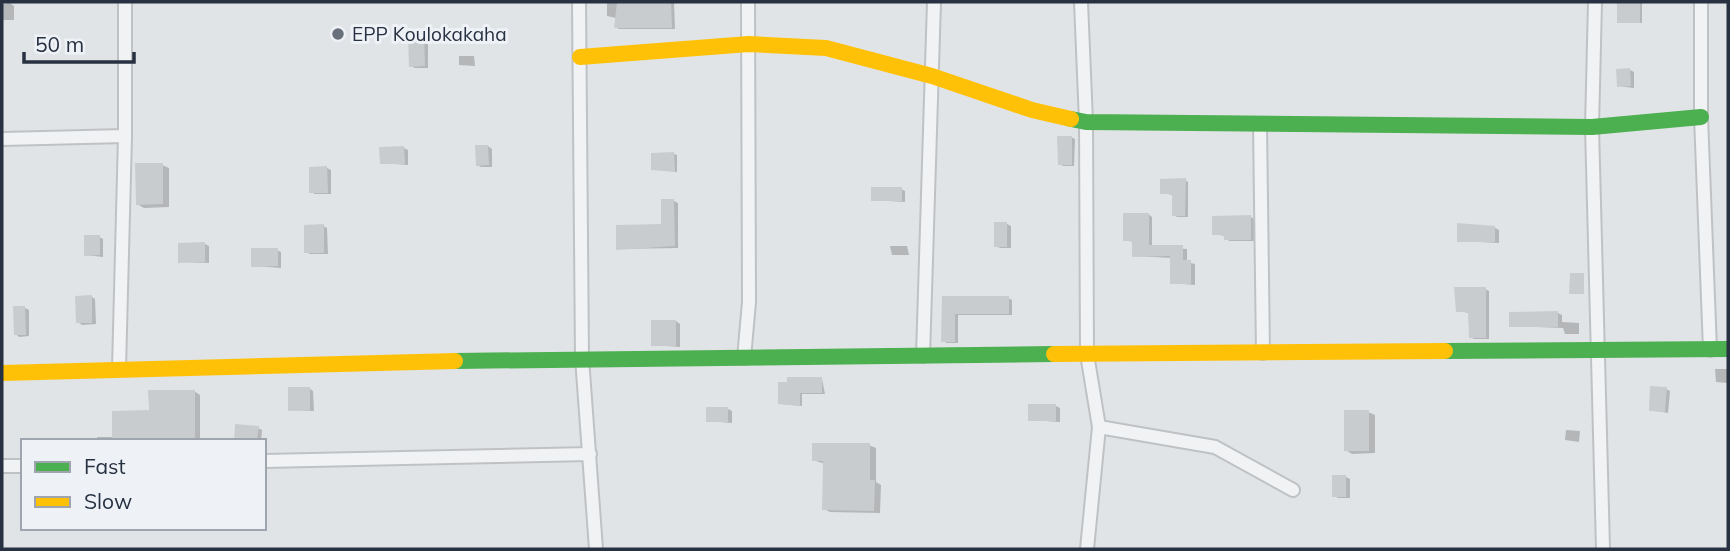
<svg xmlns="http://www.w3.org/2000/svg" width="1730" height="551" viewBox="0 0 1730 551" font-family="Mulish,sans-serif">
<style>
.shadow{fill:#0003}
.building{fill:#c9cccf}
.lines{fill:none;stroke-linecap:round;stroke-linejoin:round}
.street-casing{stroke:#bfc2c5;stroke-width:16}
.street{stroke:#f1f2f3;stroke-width:12}
.fast{stroke:#4caf50;stroke-width:16}
.slow{stroke:#ffc107;stroke-width:16}
.poi-dot{fill:#68707b;stroke:#eef2f7;stroke-width:2.5}
.labels{text-anchor:middle;stroke-width:6;stroke-linejoin:round;paint-order:stroke}
.poi-label{font-size:19px;fill:#273141;stroke:#eef2f7;text-anchor:start}
</style>
<rect width="100%" height="100%" fill="#e1e4e7"/>
<!-- shadow -->
<path class="shadow" d="M607 2H674L675 29H619L615 27 616 18 607 16Z
M1619 2H1642V23L1619 22Z
M10 3 14 6V20H2V4Z
M424 38 428 40V68H415L411 66Z
M459 56H474L475 66 459 65Z
M1630 70 1634 72V88L1618 86Z
M1071 137 1075 139 1074 166H1063L1060 164Z
M488 146 492 149V167H481L477 165Z
M404 148 408 150V165L381 163Z
M674 154 677 155V172L653 169Z
M162 165 169 168V207L144 208 137 204Z
M327 168 331 170V194H315L311 192Z
M1185 180 1188 182V217H1177L1174 215 1173 195 1162 193Z
M901 189 905 191V202L873 200Z
M674 201 678 203V248L618 249 663 226Z
M1148 214 1152 217V247L1187 249V262L1195 264V285L1172 283V258L1134 256V242L1124 240Z
M1251 217 1254 219V241H1229L1225 236 1214 234Z
M1007 224 1011 226V248H1000L996 246Z
M323 226 327 228 328 254H310L306 252Z
M1495 228 1499 230V243L1459 241Z
M99 237 103 239V257L86 255Z
M205 244 209 246V263L180 262Z
M890 246H907L909 255H892Z
M277 250 281 252V268L253 266Z
M1485 289 1489 291V339H1474L1470 337V313L1457 311Z
M92 297 95 299 96 324 82 325 78 322Z
M944 298H1008L1012 300V315H958V343H947L943 341Z
M25 308 29 310V336L19 337 16 334Z
M1558 313 1562 315V322L1579 323V334H1565L1563 328 1511 326Z
M676 321 680 324V347L653 345Z
M1715 369H1728V383L1716 382Z
M822 379 825 394H802V406L782 404Z
M309 388 313 391 314 411 290 410Z
M1666 389 1670 391 1668 413 1651 410Z
M194 391 200 395V441H97V437H114L150 412Z
M1056 406 1060 408V422L1030 420Z
M728 409 732 411V423L708 421Z
M1368 412 1375 415V453L1352 454 1346 450Z
M258 428 262 430 261 441H235Z
M1566 430 1580 431 1579 442 1565 440Z
M869 445 876 448V482L881 485 880 513 830 512 824 509 825 464 813 460Z
M1346 477 1350 479V498H1338L1334 496Z"/>
<!-- building -->
<path class="building" d="M671 2 672 28H614L617 3Z
M1617 2H1640V23H1617Z
M424 36 425 66 409 67 408 37Z
M1630 68 1631 86 1617 87 1616 69Z
M1057 136H1072V165H1058Z
M475 145H488L489 165 476 166Z
M404 146 405 164H380L379 147Z
M674 152 675 172 651 170V153Z
M135 163H163V204L136 205Z
M327 166 328 193H309V167Z
M1186 178 1185 216H1172V194H1160V179Z
M871 187H902V201H871Z
M661 199H674L675 246 616 250V225L661 224Z
M1123 213H1149V245H1183V260H1191V284H1170V256L1132 257V241H1123Z
M1251 215V240H1224V235H1212V216Z
M994 222H1007V247H994Z
M1457 223 1495 226V242H1457Z
M324 224V253H304V225Z
M84 235H100V255L84 256Z
M205 242V262L178 263V243Z
M251 248H278V266L251 267Z
M1570 273H1584V294H1569Z
M1454 287H1486V338H1469L1468 312H1456Z
M92 295V323H76L75 296Z
M942 296H1009V314H955V342H941Z
M13 306H25L26 335H14Z
M1558 311V327H1509V312Z
M651 320H676V346H651Z
M787 377H822V393H800V406L778 404V382H787Z
M1650 386 1667 387 1665 412 1649 411Z
M288 387H310V410L288 411Z
M148 390H195V441H112V411L149 410Z
M1028 404H1056V421H1028Z
M706 407H728V422H706Z
M1344 410H1369V451H1344Z
M235 424 259 426 257 441H234Z
M812 443H870V480H875L874 511 822 510 823 461H812Z
M1332 475H1346V497H1332Z"/>
<g class="lines">
<!-- street casing -->
<g class="street-casing">
<path id="street" d="M579 2 582 358 596 549
M1081 2 1086 122 1087 354 1099 427 1087 549
M1595 2 1592 127 1603 549
M1701 2V117L1710 350
M1260 124 1263 353
M2 139 125 136
M923 356 934 2
M744 358 749 302 748 2
M119 369 125 136V2
M1099 427 1215 447 1293 490
M264 461 590 454
M2 466H23"/>
</g>
<!-- street -->
<use href="#street" class="street"/>
<!-- fast -->
<path class="fast" d="M1071 119 1086 122 1592 127 1701 117
M1445 351 1728 349
M455 361 1054 354"/>
<!-- slow -->
<path class="slow" d="M580 57 749 44 826 48 932 76 1032 110 1071 119
M1054 354 1445 351
M2 373 455 361"/>
</g>
<!-- markers -->
<circle class="poi-dot" cx="338" cy="34" r="7"/>
<g class="labels">
<!-- poi labels -->
<g class="poi-label">
<text x="352" y="41">EPP Koulokakaha</text>
</g>
</g>
<!-- border -->
<rect width="1730" height="551" fill="none" stroke="#273141" stroke-width="7"/>
<!-- legend -->
<rect x="21" y="439" width="245" height="91" fill="#eef2f7" stroke="#9ea5ae" stroke-width="2"/>
<rect x="35" y="462" width="35" height="10" fill="#4caf50" stroke="#9ea5ae" stroke-width="2"/>
<text x="84" y="474" font-size="21" fill="#273141">Fast</text>
<rect x="35" y="497" width="35" height="10" fill="#ffc107" stroke="#9ea5ae" stroke-width="2"/>
<text x="84" y="509" font-size="21" fill="#273141">Slow</text>
<!-- scale -->
<path d="M24 52v10h110v-10" fill="none" stroke="#273141" stroke-width="3.5"/>
<text x="35" y="52" font-size="21" fill="#273141" stroke="#eef2f7" stroke-width="5" paint-order="stroke">50 m</text>
</svg>
